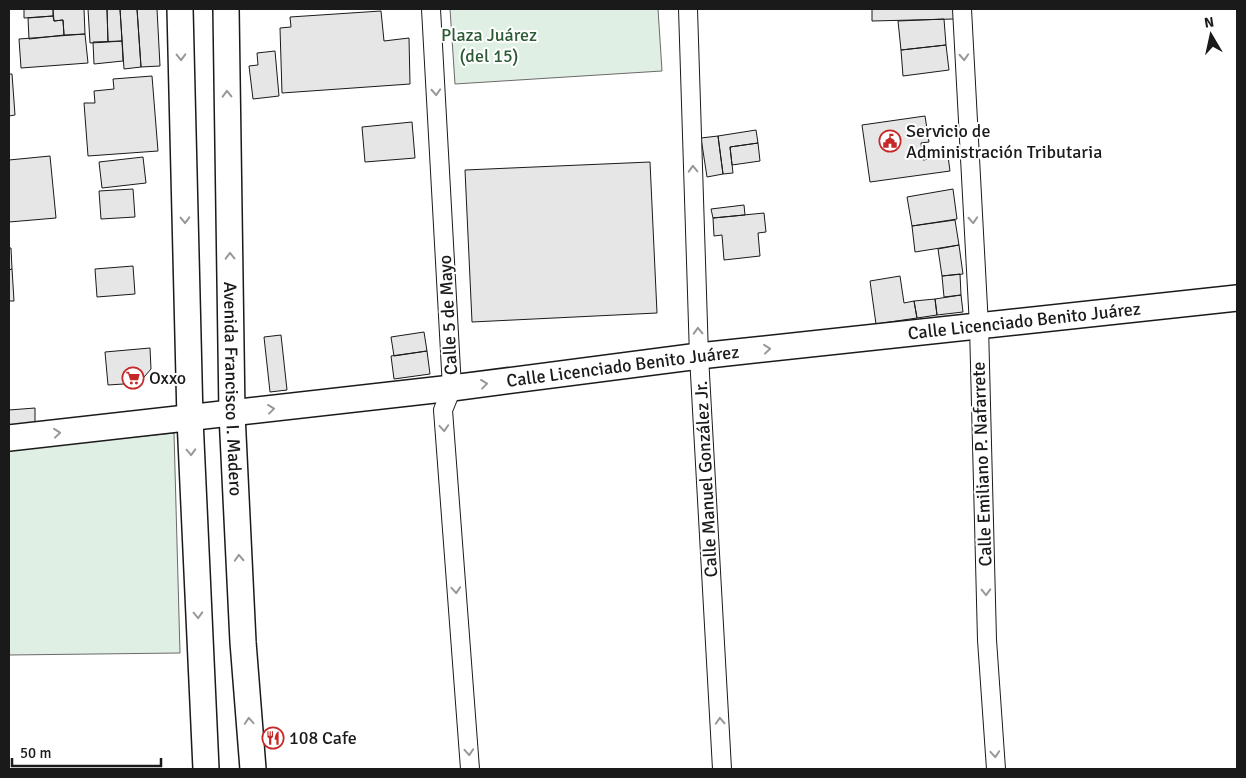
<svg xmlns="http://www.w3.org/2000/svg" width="1246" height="778" viewBox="0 0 1246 778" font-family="Signika,sans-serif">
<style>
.green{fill:#e0efe3;stroke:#6a6a6a}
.building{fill:#e6e6e6;stroke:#1a1a1a}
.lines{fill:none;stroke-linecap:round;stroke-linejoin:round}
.street-casing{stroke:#1a1a1a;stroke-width:20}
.secondary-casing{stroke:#1a1a1a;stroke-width:28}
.street{stroke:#fff;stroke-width:18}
.secondary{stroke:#fff;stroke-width:25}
.oneway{stroke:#989898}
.labels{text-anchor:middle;stroke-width:4;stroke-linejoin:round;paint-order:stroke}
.park-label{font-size:18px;fill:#2b5a34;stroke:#fff}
.poi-label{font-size:18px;fill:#1a1a1a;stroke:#fff;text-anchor:start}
.street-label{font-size:18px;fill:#1a1a1a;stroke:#fff}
</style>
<rect width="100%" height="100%" fill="#fff"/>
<!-- green -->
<path class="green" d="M450 9H658L662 71 455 84Z
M174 433 180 653 9 655V450Z"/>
<!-- building -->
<path class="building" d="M24 9H53V16L24 18Z
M53 9H84L85 34 64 35 63 20 54 21Z
M88 9H107L108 42 90 43Z
M107 9H120L122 41 108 42Z
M120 9H137L141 67 124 69Z
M137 9H157L160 66 141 67Z
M872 9H954V19L872 21Z
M381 11 384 41 409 38 410 84 282 93 280 28 291 27 290 17Z
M53 16 54 21 63 20 64 35 29 39 28 18Z
M944 19 946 45 901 50 898 21Z
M85 34 88 63 21 68 19 39Z
M122 41 123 61 94 64 93 42Z
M946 45 949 70 903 76 901 50Z
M275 51 279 96 253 99 249 66 258 65 257 53Z
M9 74H12L15 115 9 116Z
M152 76 158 151 88 156 84 103H95L94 91 114 89 113 79Z
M925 116 929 142 921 143 923 160 948 156 950 171 870 182 862 125Z
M412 122 415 158 365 162 362 127Z
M756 130 758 143 730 147 733 173 723 174 718 136Z
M718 136 723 174 707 177 701 138Z
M758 143 760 161 732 165 730 147Z
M50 156 56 218 9 222V160Z
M143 157 146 183 102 188 99 162Z
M650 162 657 313 472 322 465 170Z
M133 189 135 217 101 219 99 191Z
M953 189 957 219 912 226 907 197Z
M744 205 745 215 713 218 711 209Z
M764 213 766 232 758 233 760 256 724 260 722 235 714 236 713 218Z
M955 220 959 245 915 252 912 226Z
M959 245 963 274 942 276 938 249Z
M9 248H11L12 269 9 270Z
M133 266 135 294 97 297 95 269Z
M12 269 14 301H9V270Z
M960 274 961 295 944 297 942 276Z
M900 276 904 303 914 301 917 318 876 324 870 281Z
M961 295 963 312 937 315 935 299Z
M935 299 937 315 917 318 914 301Z
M424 332 427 351 394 356 391 337Z
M281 335 287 390 270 392 264 337Z
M150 348 151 369 139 383 108 385 105 352Z
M427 351 430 374 394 379 391 356Z
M35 408V423L9 425V410Z"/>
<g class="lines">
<!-- street casing -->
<g class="street-casing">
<path id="street" d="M431 9 452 388 443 410 470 769
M688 9 699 356 722 769
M962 9 979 326 987 640 996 769"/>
</g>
<!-- secondary casing -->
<g class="secondary-casing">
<g id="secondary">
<path d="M180 9 190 419 206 769"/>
<path id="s1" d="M226 9 232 414 243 642 253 769"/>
<path id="s2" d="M9 438 452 388 699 356 1237 298"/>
</g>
</g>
<!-- street -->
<use href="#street" class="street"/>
<!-- secondary -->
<use href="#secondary" class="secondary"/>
</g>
<!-- one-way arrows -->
<defs><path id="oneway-chevron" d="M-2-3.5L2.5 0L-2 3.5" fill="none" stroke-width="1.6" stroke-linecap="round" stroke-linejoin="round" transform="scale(1.25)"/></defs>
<g class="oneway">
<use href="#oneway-chevron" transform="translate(181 57) rotate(89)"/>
<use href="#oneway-chevron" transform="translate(964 57) rotate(87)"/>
<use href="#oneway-chevron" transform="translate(436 92) rotate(87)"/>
<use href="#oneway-chevron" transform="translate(227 94) rotate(-91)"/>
<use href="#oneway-chevron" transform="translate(693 169) rotate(-92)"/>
<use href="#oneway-chevron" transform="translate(185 220) rotate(89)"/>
<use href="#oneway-chevron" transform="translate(973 220) rotate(87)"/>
<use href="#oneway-chevron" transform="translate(230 256) rotate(-91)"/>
<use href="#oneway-chevron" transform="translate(698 331) rotate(-92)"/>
<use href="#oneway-chevron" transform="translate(767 349) rotate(-6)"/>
<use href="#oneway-chevron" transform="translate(484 384) rotate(-7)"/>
<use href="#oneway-chevron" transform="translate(271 409) rotate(-7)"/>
<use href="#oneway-chevron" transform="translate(444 428) rotate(86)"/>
<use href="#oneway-chevron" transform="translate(57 433) rotate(-6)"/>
<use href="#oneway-chevron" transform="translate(191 452) rotate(88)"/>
<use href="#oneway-chevron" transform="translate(239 558) rotate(-93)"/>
<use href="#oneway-chevron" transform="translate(456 590) rotate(86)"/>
<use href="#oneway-chevron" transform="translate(986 592) rotate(88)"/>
<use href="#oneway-chevron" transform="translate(198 615) rotate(88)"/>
<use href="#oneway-chevron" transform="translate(249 721) rotate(-94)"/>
<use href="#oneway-chevron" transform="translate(720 721) rotate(-93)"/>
<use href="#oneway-chevron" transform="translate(469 752) rotate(86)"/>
<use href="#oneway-chevron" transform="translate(995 754) rotate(86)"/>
</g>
<!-- icons -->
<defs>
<g id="civic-ring" transform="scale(1.125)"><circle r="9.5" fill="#fff" stroke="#c62828" stroke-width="1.5"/><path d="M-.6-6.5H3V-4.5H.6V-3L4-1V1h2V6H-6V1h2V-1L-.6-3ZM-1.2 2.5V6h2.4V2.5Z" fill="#c62828"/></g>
<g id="supermarket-ring" transform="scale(1.125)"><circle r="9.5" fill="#fff" stroke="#c62828" stroke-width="1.5"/><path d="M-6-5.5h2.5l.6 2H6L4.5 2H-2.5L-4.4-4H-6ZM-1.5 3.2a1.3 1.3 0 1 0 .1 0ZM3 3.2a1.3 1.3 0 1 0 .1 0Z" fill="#c62828"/></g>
<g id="restaurant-ring" transform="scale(1.125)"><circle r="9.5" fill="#fff" stroke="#c62828" stroke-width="1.5"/><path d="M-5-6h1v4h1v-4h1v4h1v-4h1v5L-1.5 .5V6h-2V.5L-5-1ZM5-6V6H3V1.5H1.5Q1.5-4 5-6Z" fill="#c62828"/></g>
</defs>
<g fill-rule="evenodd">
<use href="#civic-ring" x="890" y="141"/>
<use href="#supermarket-ring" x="133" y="378"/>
<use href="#restaurant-ring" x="273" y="738"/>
</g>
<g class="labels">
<!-- park labels -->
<g class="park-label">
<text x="489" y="41">Plaza Juárez<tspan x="489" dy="21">(del 15)</tspan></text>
</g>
<!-- poi labels -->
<g class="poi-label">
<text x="906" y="137">Servicio de<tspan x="906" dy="21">Administración Tributaria</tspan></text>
<text x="149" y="384">Oxxo</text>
<text x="289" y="744">108 Cafe</text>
</g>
<!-- street labels -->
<g class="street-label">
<text transform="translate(448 315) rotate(-93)" y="6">Calle 5 de Mayo</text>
<text dy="6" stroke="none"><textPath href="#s2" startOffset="1022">Calle Licenciado Benito Juárez</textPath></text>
<text dy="6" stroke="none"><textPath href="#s2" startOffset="618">Calle Licenciado Benito Juárez</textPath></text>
<text dy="6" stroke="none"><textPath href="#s1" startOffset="380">Avenida Francisco I. Madero</textPath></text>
<text transform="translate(982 464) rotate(-92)" y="6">Calle Emiliano P. Nafarrete</text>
<text transform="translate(706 479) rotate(-93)" y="6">Calle Manuel González Jr.</text>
</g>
</g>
<!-- border -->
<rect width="1246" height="778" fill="none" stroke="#1a1a1a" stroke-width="20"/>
<!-- north arrow -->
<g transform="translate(1211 35) rotate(351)" stroke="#ffffff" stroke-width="4" paint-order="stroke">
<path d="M0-4L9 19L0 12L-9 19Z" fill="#1a1a1a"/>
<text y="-8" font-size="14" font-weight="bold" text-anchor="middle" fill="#1a1a1a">N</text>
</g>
<!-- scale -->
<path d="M12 758v8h149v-8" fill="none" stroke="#1a1a1a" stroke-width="2.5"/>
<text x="20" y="758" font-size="15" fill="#1a1a1a" stroke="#ffffff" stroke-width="4" paint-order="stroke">50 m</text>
</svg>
